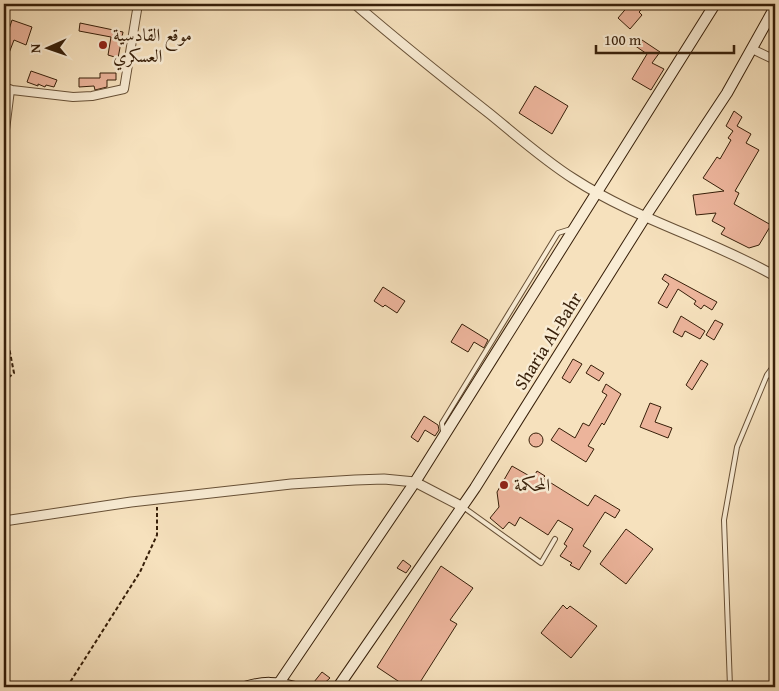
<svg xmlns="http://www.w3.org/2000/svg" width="779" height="691" viewBox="0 0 779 691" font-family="'Gentium Book Plus',Amiri,serif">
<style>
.building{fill:#ecb49b;stroke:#371f09}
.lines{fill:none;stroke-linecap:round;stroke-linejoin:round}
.service-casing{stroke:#675036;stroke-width:6}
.minor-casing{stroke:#675036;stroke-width:10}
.tertiary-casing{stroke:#675036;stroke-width:11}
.secondary-casing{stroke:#371f09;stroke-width:12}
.path{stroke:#371f09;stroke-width:2;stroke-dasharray:4 2.5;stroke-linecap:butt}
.service{stroke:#f9ecd4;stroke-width:4}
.minor{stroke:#f9ecd4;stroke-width:8}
.tertiary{stroke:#f9ecd4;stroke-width:9}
.secondary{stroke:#f9ecd4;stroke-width:10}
.poi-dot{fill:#8f2418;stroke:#f9ecd4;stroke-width:2}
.labels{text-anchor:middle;stroke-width:5;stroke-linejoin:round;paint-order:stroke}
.poi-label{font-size:18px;fill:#371f09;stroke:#f9ecd4;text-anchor:start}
.street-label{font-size:18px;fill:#371f09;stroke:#f9ecd4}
</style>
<rect width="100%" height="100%" fill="#f6e1bd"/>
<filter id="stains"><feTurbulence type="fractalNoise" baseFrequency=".004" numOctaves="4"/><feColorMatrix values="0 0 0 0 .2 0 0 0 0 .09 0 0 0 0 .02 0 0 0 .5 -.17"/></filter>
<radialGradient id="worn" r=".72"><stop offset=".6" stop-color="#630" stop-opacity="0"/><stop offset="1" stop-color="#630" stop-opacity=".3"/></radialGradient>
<!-- building -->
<path class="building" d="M630 4H634L641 10 639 12 642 15 630 29 618 18Z
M12 20 32 27 26 45 14 40 4 66V45Z
M80 23 123 32 118 58 108 55 111 37 79 31Z
M639 38 660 52 652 63 664 69 651 90 632 79 647 54 634 45Z
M31 71 57 80 54 87 46 85 45 87 38 84V86L27 82Z
M100 73H116V80H107V87L95 90 94 86 79 87V78H100Z
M535 86 568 106 552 134 519 113Z
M734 111 742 117 737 126 751 134 746 143 759 150 735 191 739 193 734 204 771 225 759 245 749 248 721 234 725 228 712 221 716 213 696 215 693 195 724 191 703 178 717 157 720 159 731 140 728 138 733 131 726 126Z
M665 274 717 302 712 310 704 305 701 309 694 304 696 301 678 289 667 308 658 303 669 284 662 279Z
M383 287 405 301 397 313 385 305 383 307 374 301Z
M681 316 705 331 700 339 685 331 682 337 673 332Z
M715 320 723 324 714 340 706 335Z
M462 324 488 340 484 348 474 342 468 352 451 342Z
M573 359 582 364 570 383 562 378Z
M701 360 708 364 692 390 686 385Z
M591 365 604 373 599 381 586 373Z
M606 384 621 394 604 425 602 423 588 446 594 449 586 462 551 440 559 428 575 438 583 423 589 426 607 395 602 392Z
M650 403 661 407 655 422 672 428 668 438 640 427Z
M424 416 438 425 439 430 435 436 425 430 418 442 411 437Z
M529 440a7 7 0 1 1 14 0a7 7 0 1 1-14 0Z
M512 466 533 478 537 471 545 476 543 478 588 506 595 495 620 510 615 518 605 512 583 546 591 551 579 570 570 565 572 563 560 556 567 546 564 544 573 529 558 520 548 535 520 517 515 526 509 522 503 529 490 518 499 507 497 492Z
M626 529 653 549 626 584 600 564Z
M403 560 411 566 406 573 397 568Z
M441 566 473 588 450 620 457 624 417 687H407L377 667Z
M563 605 567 609 570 606 597 626 571 658 541 633Z
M322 672 330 678 320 687 314 682Z"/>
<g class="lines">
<!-- service casing -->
<g class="service-casing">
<path id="service" d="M4 154 12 90
M767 375 775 377
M443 432 442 423 558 233 571 229
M463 507 541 563 555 539
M730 687 724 520 737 447 767 375 775 364"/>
</g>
<!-- minor casing -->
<g class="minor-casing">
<path id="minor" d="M752 49 775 60
M4 87 12 90 73 97 92 96 124 89 138 4"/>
</g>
<!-- tertiary casing -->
<g class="tertiary-casing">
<path id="tertiary" d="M355 4C399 42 444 78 490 114 517 136 544 160 574 179 637 220 710 239 775 276
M4 521 131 502 291 484 355 480 384 479 415 482 461 506"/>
</g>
<!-- secondary casing -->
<g class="secondary-casing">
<path id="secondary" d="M279 683 415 482 715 4
M245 687C263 681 277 682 295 687
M338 687 475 488 645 217 727 93 775 7"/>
</g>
<!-- path -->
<path class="path" d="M4 299 5 327 14 373 4 381
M67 687 140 572 157 535V507"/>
<!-- service -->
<use href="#service" class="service"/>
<!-- minor -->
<use href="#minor" class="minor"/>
<!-- tertiary -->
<use href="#tertiary" class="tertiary"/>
<!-- secondary -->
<use href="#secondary" class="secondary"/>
</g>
<!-- markers -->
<g class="poi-dot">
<circle cx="103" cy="45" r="5"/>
<circle cx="504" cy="485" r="5"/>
</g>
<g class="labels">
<!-- poi labels -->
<g class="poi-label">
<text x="113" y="41">موقع القادسية<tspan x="113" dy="21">العسكري</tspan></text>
<text x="514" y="491">المحكمة</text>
</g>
<!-- street labels -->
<g class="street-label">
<text transform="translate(548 341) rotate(-58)" y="6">Sharia Al-Bahr</text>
</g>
</g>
<!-- margin -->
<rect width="779" height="691" fill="none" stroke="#f6e1bd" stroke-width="20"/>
<rect x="5" y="5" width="769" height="681" fill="none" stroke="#371f09" stroke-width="2.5"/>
<rect x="10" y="10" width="759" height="671" fill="none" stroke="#371f09"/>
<!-- north arrow -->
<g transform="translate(48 48) rotate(268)" stroke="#f9ecd4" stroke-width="4" paint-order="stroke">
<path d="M0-4L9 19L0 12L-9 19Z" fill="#371f09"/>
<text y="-8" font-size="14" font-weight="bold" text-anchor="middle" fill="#371f09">N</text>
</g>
<!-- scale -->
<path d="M596 45v8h138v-8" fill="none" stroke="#371f09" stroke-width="2.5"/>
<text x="604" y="45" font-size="15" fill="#371f09" stroke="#f9ecd4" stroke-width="4" paint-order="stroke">100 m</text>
<rect width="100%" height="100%" filter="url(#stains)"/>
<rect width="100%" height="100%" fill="url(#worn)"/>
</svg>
